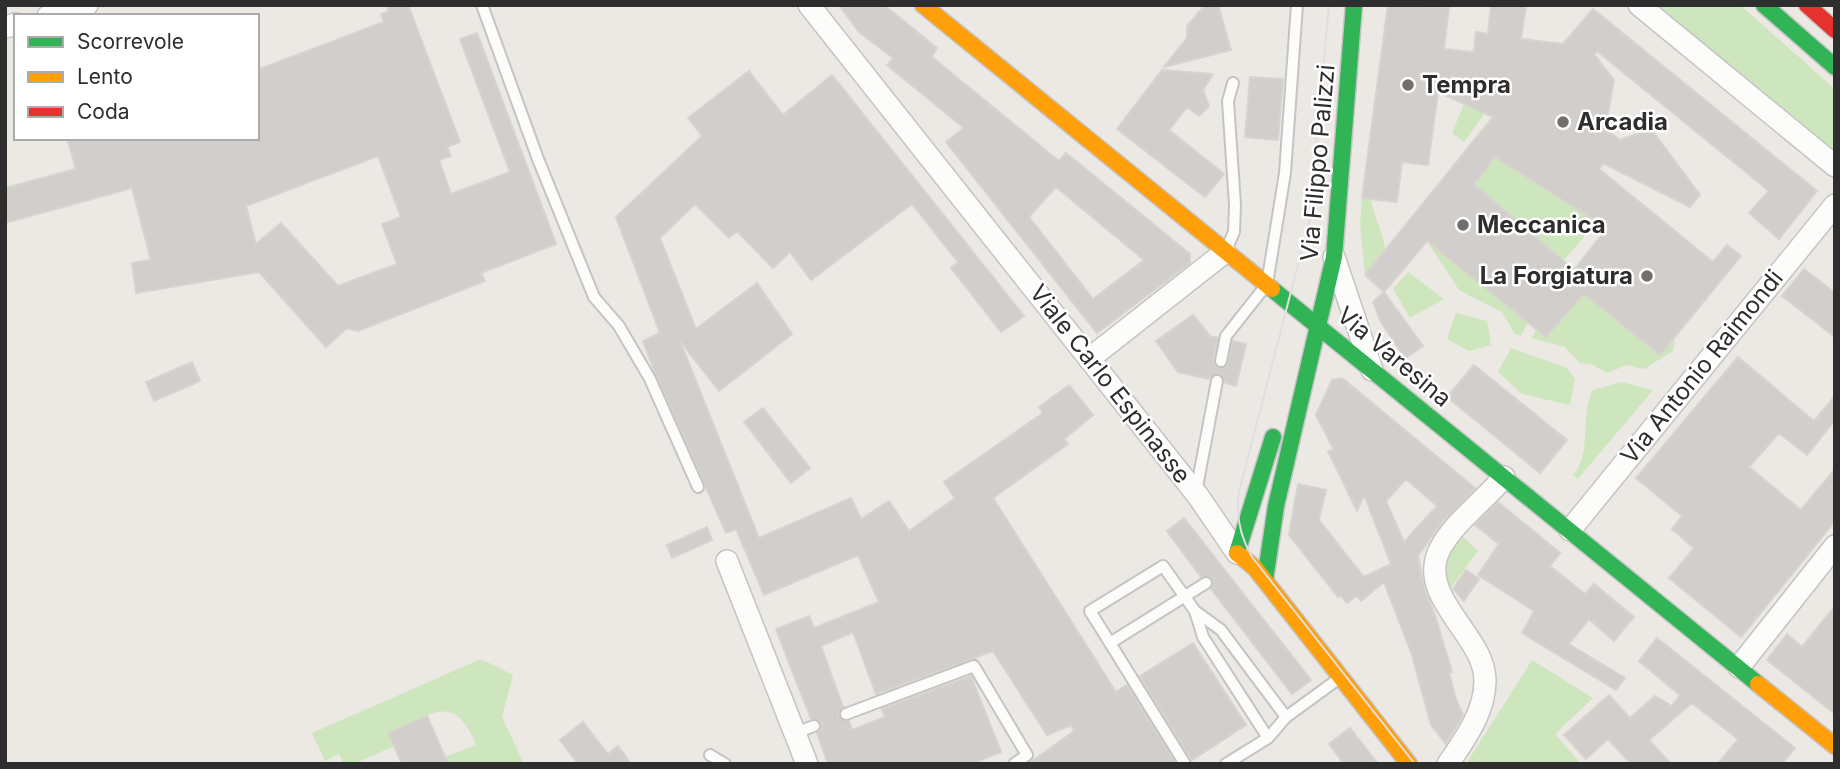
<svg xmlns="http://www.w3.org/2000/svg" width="1840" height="769" viewBox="0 0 1840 769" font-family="Inter,sans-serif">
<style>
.green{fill:#cee6be}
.building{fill:#d1cecb;stroke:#d7d4d0;stroke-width:2;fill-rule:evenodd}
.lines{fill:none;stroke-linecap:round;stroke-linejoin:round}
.lane-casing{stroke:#c5c4c5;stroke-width:14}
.street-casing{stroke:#c5c4c5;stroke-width:24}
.fast-casing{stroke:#c5c4c5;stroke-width:19}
.slow-casing{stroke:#c5c4c5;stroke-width:19}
.jam-casing{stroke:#c5c4c5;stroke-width:19}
.lane{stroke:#fcfcfb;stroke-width:10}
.street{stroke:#fcfcfb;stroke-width:21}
.fast{stroke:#30b455;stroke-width:16}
.slow{stroke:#ff9f0a;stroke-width:16}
.jam{stroke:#e5322d;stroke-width:16}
.tram{stroke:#dfdfe1;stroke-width:2}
.poi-dot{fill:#706f6e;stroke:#fff;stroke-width:2.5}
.labels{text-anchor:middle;stroke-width:5;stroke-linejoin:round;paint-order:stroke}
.poi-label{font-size:24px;font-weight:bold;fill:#2e2e2e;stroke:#fff;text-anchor:start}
.street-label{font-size:24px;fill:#2e2e2e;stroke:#fff}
</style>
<rect width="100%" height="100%" fill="#ece8e4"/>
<!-- green -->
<path class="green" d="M1654 5H1740L1835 89V153Z
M1464 104 1485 113 1464 142 1452 133Z
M1495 157 1597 222 1563 261 1474 184Z
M1362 198 1371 199C1374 219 1383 230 1385 250L1365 275 1360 223Z
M1427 241 1528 323 1521 336 1515 334 1502 312 1459 290Z
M1408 272 1444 299 1410 318 1393 289Z
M1584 294 1660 355 1675 338 1673 351 1644 369 1626 365 1608 373 1591 364 1580 363 1565 347 1531 338 1537 330 1546 337Z
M1456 313 1487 321 1491 345 1469 351 1447 339Z
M1511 348 1567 368 1575 379 1570 405 1522 394 1498 372Z
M1621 382 1653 390 1578 479 1573 475C1593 452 1579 415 1593 390Z
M1462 536 1478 551 1450 589C1443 567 1447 554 1462 536Z
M481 659 513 675 502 717 524 764H448L445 757 476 745C454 690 430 715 389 733L394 746 354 764H344L339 754 325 761 312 733Z
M1532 660 1593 698 1555 734 1581 764H1466Z"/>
<!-- building -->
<path class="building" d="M386 5H408L460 142 447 147 451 156 439 160 451 194 510 172 460 39 477 33 556 244 481 273 485 281 358 331 347 328 326 347 259 272 136 293 132 263 151 260 132 188 5 223V188L76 169 67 138H257V70L384 22 381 14 389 11ZM378 156 401 217 382 224 397 264 338 286 281 223 256 244 246 206Z
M839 5H884L937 48 932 57 1059 161 1066 153 1190 254V263L1097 333 946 142 964 128 887 65 893 58 859 32ZM1056 187 1144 260 1093 299 1029 217Z
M1205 5H1218L1231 50 1164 67 1187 38V26Z
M1388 5 1449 7 1444 49 1474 52 1476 32 1488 34 1491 5H1526L1521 39 1563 44 1593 9 1817 191 1779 239 1749 213 1769 191 1597 51 1594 54 1614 80 1605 129 1620 140 1651 129 1700 195 1690 207 1603 163 1599 169 1713 262 1727 245 1741 256 1660 355 1584 294 1546 337 1427 241 1384 292 1365 275 1493 117 1438 92 1428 165 1402 162 1397 202 1362 198ZM1495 157 1607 228 1574 270 1474 184Z
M1162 70 1213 74 1203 90 1209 106 1199 116 1187 107 1169 130 1224 174 1205 197 1117 129Z
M749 71 783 115 832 75 1024 316 1001 332 951 268 958 262 912 204 811 280 790 252 773 268 737 231 729 238 695 204 660 238 696 329 757 283 792 334 719 391 680 341 759 538 851 498 861 519 889 501 909 531 955 498 944 482 1043 413 1039 407 1069 385 1093 415 1064 439 1068 444 993 498 1116 692 1127 685 1176 764H1028L1074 731 1071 725 1047 735 993 651 876 694 853 632 821 646 843 707 838 712 839 717 849 721 852 730 885 717 882 709 971 676 1001 752 971 764H828L817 733 822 728 821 723 811 719 776 629 809 616 814 628 879 602 858 555 764 595 736 529 726 533 654 370 643 341 660 333 616 217 702 136 688 118Z
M1250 77 1283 79 1278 140 1245 137Z
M1804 269 1835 293V337L1782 296Z
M1384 292 1423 346 1405 358 1381 322 1373 302Z
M1193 315 1210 336 1218 338 1213 360 1216 367 1227 366 1233 341 1246 344 1236 386 1225 383 1219 373 1209 379 1178 372 1156 341Z
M1738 357 1814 421 1835 396V420L1807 455 1779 433 1749 467 1801 510 1835 469V521L1741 637 1669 578 1694 548 1672 529 1682 516 1636 478Z
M192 362 200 381 154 401 146 382Z
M1474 365 1567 440 1540 473 1447 397Z
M1342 378 1475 488 1443 521 1418 556 1424 588 1435 615 1452 672 1449 673 1456 699 1463 715 1446 744 1431 725 1412 655 1384 582 1361 601 1356 596 1347 603 1340 595 1338 597 1289 535 1298 484 1326 490 1319 520 1364 577 1391 564 1364 495 1357 511 1328 451 1334 450 1316 415 1332 380ZM1406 479 1437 506 1404 542 1386 501Z
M763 408 810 468 791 483 744 422Z
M1498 502 1560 553 1550 566 1585 594 1594 584 1634 617 1614 641 1589 619 1569 644 1625 678 1616 690 1522 633 1534 611 1478 575 1499 544 1475 525Z
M1184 518 1311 680 1292 694 1211 589 1212 578 1201 577 1167 531Z
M707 527 712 540 672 558 667 545Z
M1466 570 1479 579 1464 601 1453 589Z
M1835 606V714L1767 660 1787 634 1802 647Z
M1657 638 1795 748 1782 764H1718L1738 739 1692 703 1649 740 1671 764H1631L1608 739 1586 759 1564 735 1609 695 1630 718 1655 696 1672 706 1680 695 1639 661Z
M1193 643 1246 725 1192 760 1140 676Z
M427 716 448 764H402L388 733Z
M583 722 608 754 618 746 631 764H578L560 740Z
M1350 728 1378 764H1344L1329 744Z"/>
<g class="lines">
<!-- lane casing -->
<g class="lane-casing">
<path id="lane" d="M482 5 538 159 594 297 619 326 650 379 698 487
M1226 250 1234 232 1235 205 1228 101 1233 83
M1221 361 1226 336 1267 284 1285 173 1297 5
M1196 492 1217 381
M1195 611 1221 630 1286 717 1268 738
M1110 643 1090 611 1163 566 1195 611 1203 637 1268 738 1226 764
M846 714 974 666 1027 755 1014 764
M1286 717 1341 677
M795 733 814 726
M710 755 725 764
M1185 764 1110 643 1206 583"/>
</g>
<!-- street casing -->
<g class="street-casing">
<path id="street" d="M809 5 1198 496 1237 553
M1639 5 1835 166
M48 16 87 5
M5 27 16 24
M1334 257 1372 370
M1089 359 1225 252
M1570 530 1835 205
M727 561 807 764
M1739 667 1835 546
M1448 764C1465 739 1485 712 1485 681 1486 636 1415 597 1440 549 1454 522 1485 500 1504 477"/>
</g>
<!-- fast casing -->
<g class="fast-casing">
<path id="fast" d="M1764 5 1835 67
M1272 289 1758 684
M1237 553 1273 437
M1265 580 1276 506 1334 257 1354 5"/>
</g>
<!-- slow casing -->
<g class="slow-casing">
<path id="slow" d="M923 5 1272 289
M1237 553 1255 568 1409 764
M1758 684 1835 746"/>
</g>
<!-- jam casing -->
<g class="jam-casing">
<path id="jam" d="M1807 5 1835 30"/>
</g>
<!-- lane -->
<use href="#lane" class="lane"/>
<!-- street -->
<use href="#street" class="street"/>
<!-- fast -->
<use href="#fast" class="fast"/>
<!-- slow -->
<use href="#slow" class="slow"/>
<!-- jam -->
<use href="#jam" class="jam"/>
<!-- tram -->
<path class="tram" d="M1329 5 1309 222 1239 492C1235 516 1240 536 1252 557L1415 764"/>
</g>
<!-- markers -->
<g class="poi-dot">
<circle cx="1408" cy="85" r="7"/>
<circle cx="1563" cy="122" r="7"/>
<circle cx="1463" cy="225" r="7"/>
<circle cx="1647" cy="276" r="7"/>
</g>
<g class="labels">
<!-- poi labels -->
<g class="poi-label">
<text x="1422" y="93">Tempra</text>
<text x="1577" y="130">Arcadia</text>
<text x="1477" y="233">Meccanica</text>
<text x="1633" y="284" text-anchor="end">La Forgiatura</text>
</g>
<!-- street labels -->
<g class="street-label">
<text transform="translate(1318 163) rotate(-85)" y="8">Via Filippo Palizzi</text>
<text transform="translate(1394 357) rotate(40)" y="8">Via Varesina</text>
<text transform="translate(1702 367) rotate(-51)" y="8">Via Antonio Raimondi</text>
<text transform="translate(1110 384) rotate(52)" y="8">Viale Carlo Espinasse</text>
</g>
</g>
<!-- border -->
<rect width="1840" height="769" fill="none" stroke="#2e2e2e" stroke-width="14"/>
<!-- legend -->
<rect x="14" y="14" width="245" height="126" fill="#ffffff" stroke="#ababab" stroke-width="2"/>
<rect x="28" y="37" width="35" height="10" fill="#30b455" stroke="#ababab" stroke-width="2"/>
<text x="77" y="49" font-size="21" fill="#2e2e2e">Scorrevole</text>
<rect x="28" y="72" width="35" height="10" fill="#ff9f0a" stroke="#ababab" stroke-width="2"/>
<text x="77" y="84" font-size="21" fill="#2e2e2e">Lento</text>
<rect x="28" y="107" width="35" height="10" fill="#e5322d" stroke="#ababab" stroke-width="2"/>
<text x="77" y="119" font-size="21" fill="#2e2e2e">Coda</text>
</svg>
